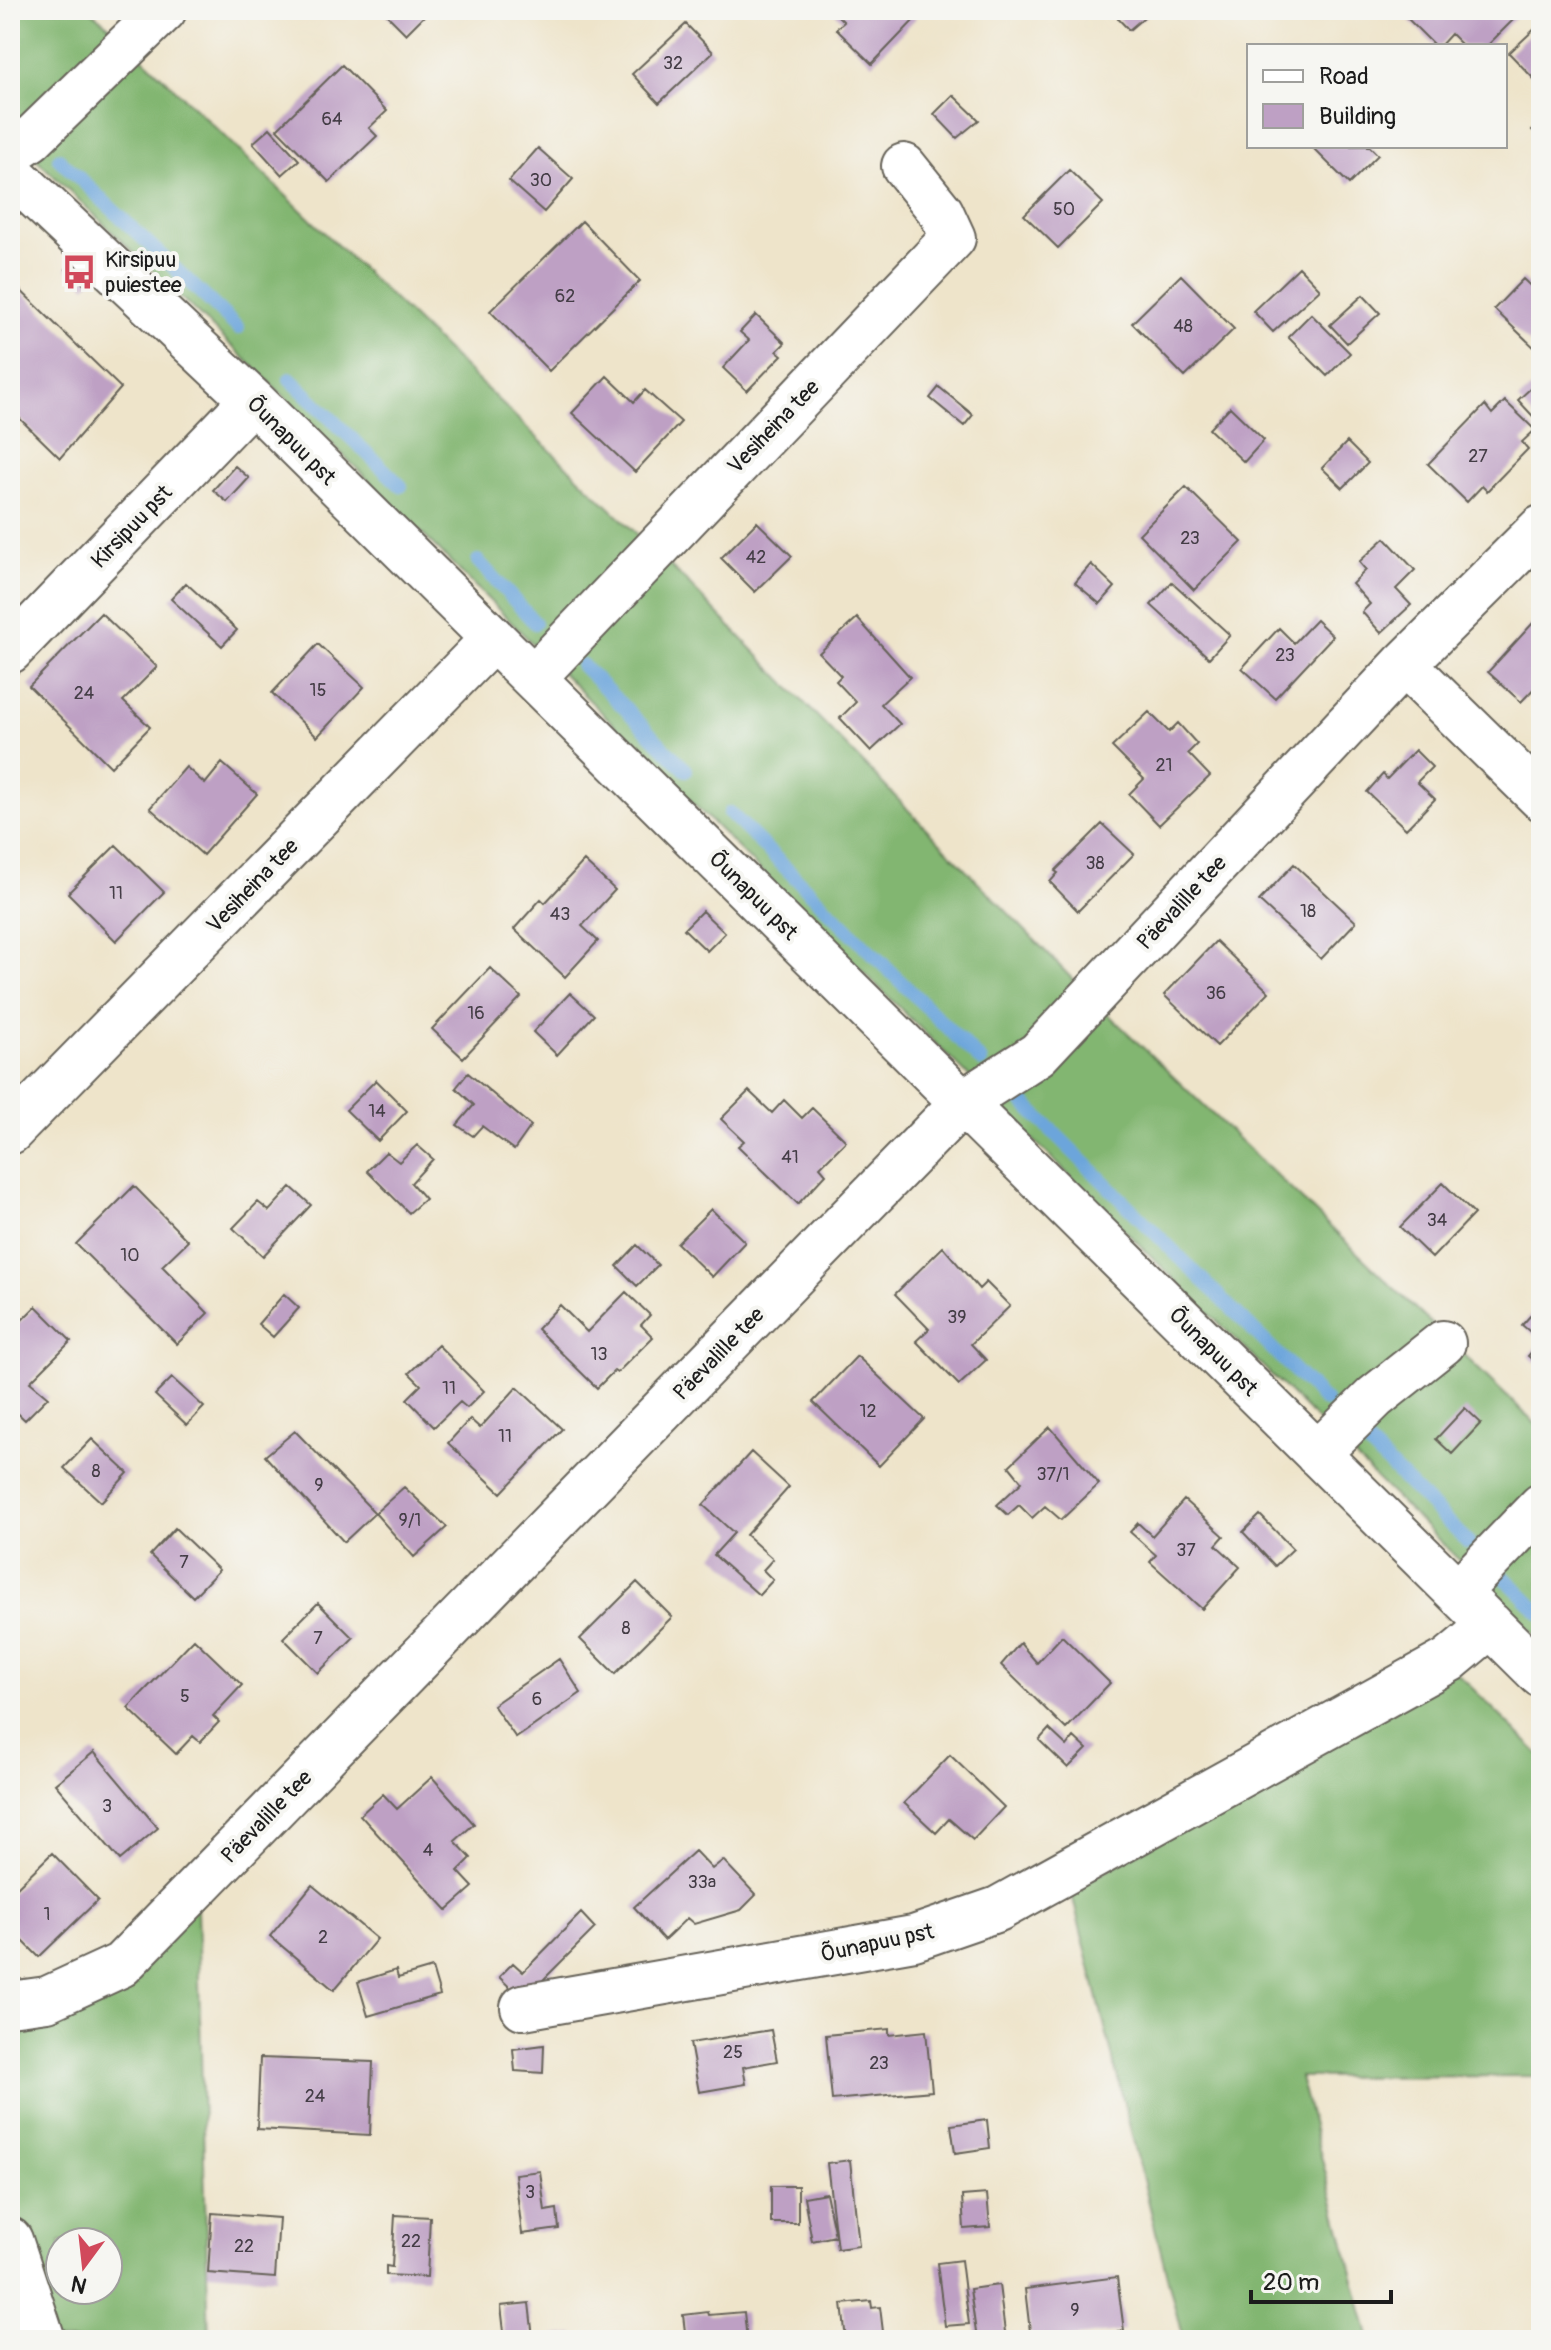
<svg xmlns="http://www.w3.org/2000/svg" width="1551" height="2350" viewBox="0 0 1551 2350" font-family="Pangolin,sans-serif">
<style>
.forest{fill:#82b671;stroke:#4f6946;stroke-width:2;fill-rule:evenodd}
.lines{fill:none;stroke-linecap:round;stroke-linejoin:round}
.stream{stroke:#6ca5db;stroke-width:14}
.building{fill:#bea0c4}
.minor-casing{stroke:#666259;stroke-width:48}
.minor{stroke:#fff;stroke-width:44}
.labels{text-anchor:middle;stroke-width:8;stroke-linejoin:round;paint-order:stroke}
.number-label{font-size:18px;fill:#443d46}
.poi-label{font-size:22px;fill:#1c1c1c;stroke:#f6f6f2;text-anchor:start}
.street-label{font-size:22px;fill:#1c1c1c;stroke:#f6f6f2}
</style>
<rect width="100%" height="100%" fill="#f6f6f2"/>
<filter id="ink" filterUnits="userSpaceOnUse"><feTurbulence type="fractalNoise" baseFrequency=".0125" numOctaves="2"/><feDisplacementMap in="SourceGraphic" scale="16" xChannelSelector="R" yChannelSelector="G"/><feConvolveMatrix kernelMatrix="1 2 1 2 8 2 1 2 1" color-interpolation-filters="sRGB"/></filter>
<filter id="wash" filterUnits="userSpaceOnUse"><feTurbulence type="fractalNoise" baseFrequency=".006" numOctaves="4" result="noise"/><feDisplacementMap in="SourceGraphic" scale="32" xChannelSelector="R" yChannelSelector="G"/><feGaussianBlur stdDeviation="1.8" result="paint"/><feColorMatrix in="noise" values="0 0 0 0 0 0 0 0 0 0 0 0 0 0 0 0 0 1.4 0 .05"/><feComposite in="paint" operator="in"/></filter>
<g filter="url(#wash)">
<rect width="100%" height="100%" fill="#eee4ca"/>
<!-- forest -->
<path class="forest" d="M10 10H89L113 29 688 583 1084 991 1541 1429V1641L763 873 286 398 10 134Z
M1455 1671 1541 1756V2076L1300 2077 1370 2340H1183L1071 1891Z
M197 1908 209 2340H51L10 2213V2011ZM60 2242H108V2290H60Z"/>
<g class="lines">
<!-- stream -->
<path class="stream" d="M10 109 11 110
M59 159 238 328
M290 379 401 486
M478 561 535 623
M582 665 686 770
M730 813 981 1061
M1022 1101 1325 1401
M1368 1444 1468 1542
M1504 1577 1541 1614"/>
</g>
<g id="blocks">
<!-- building -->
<path class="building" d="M388 10H430L406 34 385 13Z
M832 10H908L916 18 872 64 836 29 844 22Z
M1110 10H1148L1150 12 1129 30Z
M1399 10H1506L1515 18 1487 46H1463L1451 34 1440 46H1435Z
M1541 23V72L1534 79 1509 53Z
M686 24 713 52 659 103 632 74Z
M342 65 387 111 369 128 377 136 329 182 277 129Z
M953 95 979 120 957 138 934 114Z
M1541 122V139L1532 130Z
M270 128 299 160 282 175 253 143Z
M1315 146H1369L1378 155 1349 184 1313 148Z
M538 148 573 179 544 212 509 181Z
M1069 170 1103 203 1058 248 1024 215Z
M582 221 640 281 549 371 490 311Z
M73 260 93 278 86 286 66 269Z
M1299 267 1320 289 1273 332 1253 311Z
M1181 275 1234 329 1185 377 1132 323Z
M1523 279 1541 296V354L1494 309Z
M10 280 121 388 60 458 10 409Z
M1363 295 1380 313 1347 343 1330 325Z
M1311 314 1350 353 1327 376 1288 337Z
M756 315 785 343 777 351 782 355 747 391 723 368 749 340 740 332Z
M607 376 634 402 645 390 681 422 635 472 572 413Z
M939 387 973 415 964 426 930 398Z
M1531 388 1541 399V425L1518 400Z
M1505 401 1535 430 1522 442 1528 449 1487 491 1482 486 1467 502 1428 464 1485 405 1492 414Z
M1230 407 1264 440 1244 462 1209 429Z
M1347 442 1368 463 1343 488 1322 468Z
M235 466 249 478 227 502 213 490Z
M1186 487 1242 542 1194 590 1139 534Z
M757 522 792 556 755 592 721 558Z
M1385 538 1415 570 1396 589 1411 605 1381 633 1362 612 1370 604 1352 584 1366 570 1359 562Z
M1091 564 1115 587 1100 604 1075 583Z
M1172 582 1230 635 1209 658 1151 605Z
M186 583 237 630 222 646 171 599Z
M101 613 157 667 123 701 150 727 111 767 29 686Z
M857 618 910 677 881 704 900 724 871 751 840 718 856 702 836 681 841 676 819 653Z
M1316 620 1333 636 1275 698 1242 668 1279 628 1294 643Z
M1533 623 1541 631V681L1521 702 1488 672Z
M318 644 364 687 317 737 272 693Z
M1149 712 1169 732 1178 723 1197 744 1188 753 1210 776 1159 825 1129 794 1144 779 1112 747Z
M1415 750 1432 767 1417 782 1435 799 1406 829 1367 792 1383 774 1387 779Z
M222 763 257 794 203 855 150 808 186 767 205 784Z
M1102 824 1134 854 1078 911 1050 882 1058 873 1055 871Z
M116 845 164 892 116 941 68 893Z
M584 861 615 890 582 926 598 941 565 977 514 929 541 899 545 903Z
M1294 864 1356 922 1321 959 1259 901Z
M702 911 725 933 707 951 684 929Z
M1216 941 1269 992 1217 1046 1164 995Z
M490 968 521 997 463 1058 432 1029Z
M570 993 594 1015 557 1055 533 1032Z
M468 1073 531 1126 514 1150 482 1126 473 1136 457 1125 474 1105 456 1088Z
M376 1080 407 1111 378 1141 346 1110Z
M749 1091 772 1113 784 1100 802 1118 812 1108 846 1141 820 1167 826 1174 798 1204 738 1146 744 1141 721 1119Z
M417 1145 433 1159 411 1183 425 1199 409 1213 367 1171 386 1152 399 1162Z
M1443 1183 1474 1214 1432 1258 1400 1227Z
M134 1186 188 1241 162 1266 208 1313 177 1344 76 1244Z
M291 1187 311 1205 263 1256 233 1228 258 1202 269 1211Z
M711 1209 745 1242 712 1277 677 1243Z
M637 1245 658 1265 637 1286 617 1266Z
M943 1247 979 1289 986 1282 1010 1306 971 1344 986 1360 959 1385 916 1341 929 1329 895 1294Z
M626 1292 650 1315 641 1325 653 1337 617 1373 614 1371 597 1388 537 1329 560 1305 587 1332Z
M284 1294 299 1308 273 1337 258 1324Z
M1541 1304V1367L1528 1356 1541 1341 1522 1325Z
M36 1306 71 1341 30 1382 48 1397 25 1420 10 1406V1332Z
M438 1345 484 1391 467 1408 460 1402 434 1427 407 1399 421 1385 409 1373Z
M857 1356 924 1419 879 1466 813 1402Z
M172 1378 204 1407 187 1425 155 1395Z
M517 1387 562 1429 501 1493 448 1443 470 1419 480 1428Z
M1465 1408 1481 1423 1452 1454 1436 1439Z
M1050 1427 1099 1484 1061 1520 1045 1506 1032 1518 1019 1505 1008 1515 997 1505 1022 1482 1009 1466Z
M295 1431 375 1513 344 1542 265 1456Z
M92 1439 128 1473 101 1502 64 1468Z
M751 1452 789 1487 746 1535 773 1559 763 1570 773 1580 759 1595 714 1555 734 1533 703 1505Z
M404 1487 447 1527 414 1557 375 1513Z
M1184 1500 1224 1536 1216 1545 1240 1567 1202 1609 1150 1562 1156 1555 1130 1532 1138 1523 1152 1536Z
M1260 1515 1293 1549 1275 1566 1243 1532Z
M175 1528 219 1570 193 1597 150 1555Z
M637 1582 672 1617 615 1674 580 1639Z
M318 1603 353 1638 318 1673 283 1638Z
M1062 1636 1110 1683 1066 1729 1001 1665 1020 1643 1037 1663Z
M194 1639 242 1685 213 1716 219 1722 200 1742 193 1736 176 1754 128 1708Z
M559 1659 581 1693 516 1738 493 1705Z
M1049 1729 1067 1746 1074 1737 1087 1749 1068 1768 1039 1740Z
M94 1752 158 1828 120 1860 55 1784Z
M950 1755 1004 1807 973 1840 949 1819 936 1833 904 1803Z
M432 1777 474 1824 455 1841 471 1858 458 1871 473 1887 447 1910 360 1815 383 1794 397 1809Z
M695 1851 712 1869 723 1860 756 1895 741 1910 694 1924 687 1918 664 1940 634 1907Z
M52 1853 98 1900 39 1957 10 1928V1894Z
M312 1885 377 1939 334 1990 270 1936Z
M581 1913 595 1928 523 2000 499 1977 513 1963 523 1972Z
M432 1968 440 1995 368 2016 358 1982 396 1970 398 1978Z
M889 2029V2035L926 2031 932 2091 832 2100 826 2035Z
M771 2030 777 2061 743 2067 746 2084 699 2092 690 2043Z
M544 2045 543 2073 515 2071 513 2049Z
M260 2058 373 2062 370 2135 257 2129Z
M987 2120 990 2148 955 2153 951 2125Z
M850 2160 859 2246 837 2249 827 2163Z
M540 2171 545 2211 557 2209 559 2229 522 2234 515 2174Z
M771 2186H798V2223H771Z
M826 2193 835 2236 812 2241 804 2197Z
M987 2194 990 2227 964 2229 962 2196Z
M212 2213 279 2218 275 2278 208 2273Z
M395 2215 430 2217 427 2277 386 2275V2266L392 2267Z
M961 2260 969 2324 945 2326 937 2263Z
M1117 2277 1124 2331 1056 2340H1031L1025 2289Z
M999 2285 1006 2340H977L970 2289Z
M871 2301 872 2308 880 2307 884 2340H846L842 2304Z
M529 2303 533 2338 575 2333 576 2340H505L501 2306Z
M708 2312 709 2315 744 2312 747 2340H686L683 2315Z
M259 2333 258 2340H217V2334Z"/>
</g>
</g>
<g filter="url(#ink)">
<use href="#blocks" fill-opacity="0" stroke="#666259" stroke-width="2"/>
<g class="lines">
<!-- minor casing -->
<g class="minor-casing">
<path id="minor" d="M10 153 31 139 164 10
M10 172 252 400 1541 1675
M10 651 252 400
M1404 664 1541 798
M534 677 953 238 941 212 904 166
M10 1132 493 639
M1317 1454 1375 1397 1443 1343
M1458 1592 1541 1506
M10 2004 47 1999 121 1965 963 1102 1038 1054 1404 664 1541 528
M523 2007 914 1938 998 1909 1449 1660 1491 1625
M10 2240 43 2340"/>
</g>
<!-- minor -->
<use href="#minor" class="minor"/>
</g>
</g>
<!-- icons -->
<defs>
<g id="bus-bare" transform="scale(2.76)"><path d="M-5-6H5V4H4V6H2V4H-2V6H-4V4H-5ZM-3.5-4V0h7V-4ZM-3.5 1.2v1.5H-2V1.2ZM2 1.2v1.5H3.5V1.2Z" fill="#d1495b" stroke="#f6f6f2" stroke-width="2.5" paint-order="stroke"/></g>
</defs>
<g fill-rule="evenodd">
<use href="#bus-bare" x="79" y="272"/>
</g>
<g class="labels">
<!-- number labels -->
<g class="number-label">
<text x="673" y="69">32</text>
<text x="332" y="125">64</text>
<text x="541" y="186">30</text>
<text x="1064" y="215">50</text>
<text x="565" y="302">62</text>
<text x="1183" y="332">48</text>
<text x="1478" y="462">27</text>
<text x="1190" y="544">23</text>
<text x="756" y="563">42</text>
<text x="1285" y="661">23</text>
<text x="318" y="696">15</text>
<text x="84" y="699">24</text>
<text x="1164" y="771">21</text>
<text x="1095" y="869">38</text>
<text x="116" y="899">11</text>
<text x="1308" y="917">18</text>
<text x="560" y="920">43</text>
<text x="1216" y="999">36</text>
<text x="476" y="1019">16</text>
<text x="377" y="1117">14</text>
<text x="790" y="1163">41</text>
<text x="1437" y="1226">34</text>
<text x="130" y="1261">10</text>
<text x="957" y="1323">39</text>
<text x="599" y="1360">13</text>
<text x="449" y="1394">11</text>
<text x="868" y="1417">12</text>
<text x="505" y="1442">11</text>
<text x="96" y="1477">8</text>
<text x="1053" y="1480">37/1</text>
<text x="319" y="1491">9</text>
<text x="410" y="1526">9/1</text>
<text x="1186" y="1556">37</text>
<text x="184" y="1568">7</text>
<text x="626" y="1634">8</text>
<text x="318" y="1644">7</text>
<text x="185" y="1702">5</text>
<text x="537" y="1705">6</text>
<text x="107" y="1812">3</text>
<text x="428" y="1856">4</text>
<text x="702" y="1888">33a</text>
<text x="47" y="1920">1</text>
<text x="323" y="1943">2</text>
<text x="733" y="2058">25</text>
<text x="879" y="2069">23</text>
<text x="315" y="2102">24</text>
<text x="530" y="2198">3</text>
<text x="411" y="2247">22</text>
<text x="244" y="2252">22</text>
<text x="1075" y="2316">9</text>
</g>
<!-- poi labels -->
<g class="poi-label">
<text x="105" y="267">Kirsipuu<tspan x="105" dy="25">puiestee</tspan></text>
</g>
<!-- street labels -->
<g class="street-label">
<text transform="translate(773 426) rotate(-46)" y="8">Vesiheina tee</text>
<text transform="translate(292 440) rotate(45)" y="8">Õunapuu pst</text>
<text transform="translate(131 526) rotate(-46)" y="8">Kirsipuu pst</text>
<text transform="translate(252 885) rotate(-46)" y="8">Vesiheina tee</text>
<text transform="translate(754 895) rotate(45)" y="8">Õunapuu pst</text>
<text transform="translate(1181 902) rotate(-47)" y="8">Päevalille tee</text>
<text transform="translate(1214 1351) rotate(45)" y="8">Õunapuu pst</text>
<text transform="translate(718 1353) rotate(-46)" y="8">Päevalille tee</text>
<text transform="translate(266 1816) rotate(-46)" y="8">Päevalille tee</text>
<text transform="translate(877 1942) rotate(-12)" y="8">Õunapuu pst</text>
</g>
</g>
<!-- margin -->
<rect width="1551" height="2350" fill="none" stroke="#f6f6f2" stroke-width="40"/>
<!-- legend -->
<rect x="1247" y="44" width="260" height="104" fill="#f6f6f2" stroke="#9f9f9c" stroke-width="2"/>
<rect x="1263" y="70" width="40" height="12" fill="#ffffff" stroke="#9f9f9c" stroke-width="2"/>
<text x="1319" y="84" font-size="24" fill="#1c1c1c">Road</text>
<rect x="1263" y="104" width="40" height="24" fill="#bea0c4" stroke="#9f9f9c" stroke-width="2"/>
<text x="1319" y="124" font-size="24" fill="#1c1c1c">Building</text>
<!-- north arrow -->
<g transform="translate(84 2266) rotate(195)"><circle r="38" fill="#f6f6f2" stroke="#9f9f9c" stroke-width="2"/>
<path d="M0-6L14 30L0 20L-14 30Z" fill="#d1495b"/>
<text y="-12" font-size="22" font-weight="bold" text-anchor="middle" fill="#1c1c1c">N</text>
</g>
<!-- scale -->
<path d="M1251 2290v12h140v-12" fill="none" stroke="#1c1c1c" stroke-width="4"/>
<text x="1263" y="2290" font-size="24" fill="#1c1c1c" stroke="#f6f6f2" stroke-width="6" paint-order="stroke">20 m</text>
</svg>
